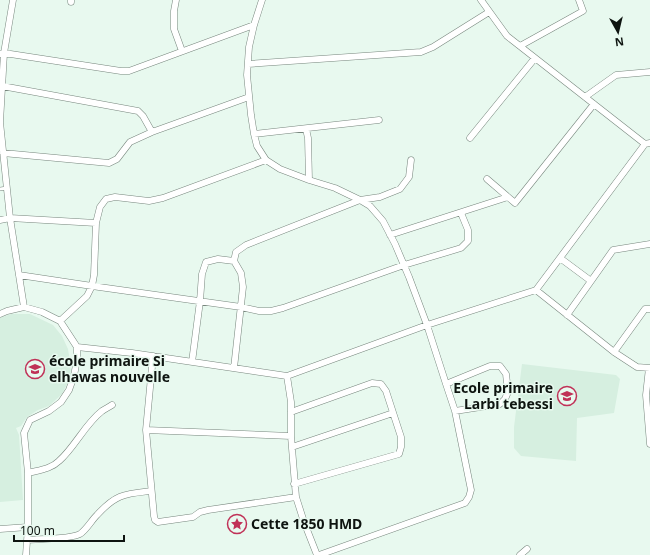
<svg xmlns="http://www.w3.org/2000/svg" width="650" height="555" viewBox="0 0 650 555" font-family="'Noto Sans',sans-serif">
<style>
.built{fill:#d6efe0}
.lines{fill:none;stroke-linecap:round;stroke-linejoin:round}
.service-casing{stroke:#77867d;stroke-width:4}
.minor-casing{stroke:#77867d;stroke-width:7}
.service{stroke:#fff;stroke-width:3}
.minor{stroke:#fff;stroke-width:6}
.labels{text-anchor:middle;stroke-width:3;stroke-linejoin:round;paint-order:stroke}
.poi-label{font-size:14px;font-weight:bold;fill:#0e1410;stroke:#e8f9ef;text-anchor:start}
</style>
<rect width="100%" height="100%" fill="#e8f9ef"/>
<!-- built -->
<path class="built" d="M11 314H30L53 325 62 336 68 349 70 362 71 376 62 394 49 406 38 410 27 417 21 426 16 428 19 435 23 500 0 502V318Z
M522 364 616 375 620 379 614 413 577 418 576 461 521 456 514 448V427Z"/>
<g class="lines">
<!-- service casing -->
<g class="service-casing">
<path id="service" d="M0 189 7 188"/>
</g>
<!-- minor casing -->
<g class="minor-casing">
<path id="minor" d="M13 0 4 53 0 122 10 218 24 307
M71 0V2
M176 0 174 11V29L182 51
M262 0 254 25 249 47 247 75 251 115 254 134 257 146 266 160 280 169 309 180 335 188 360 200 370 206 383 221 395 244 409 277 427 325 446 384 455 411 471 490 469 497 465 503 319 555
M481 0 507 36 645 144
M520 46 583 11 579 0
M0 54 4 53 121 71H129L254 25
M248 64 421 52 433 47 489 12
M2 86 138 111 143 116 152 132
M585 97 616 75 650 72
M306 129 308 138 309 180
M254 134 379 120
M470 138 535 58
M3 153 109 163 117 159 130 142 152 132 249 97
M487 179 515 203 594 104
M0 220 10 218 96 223
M390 235 508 197
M560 258 591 281
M19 275 92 286 241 307 259 311H271L283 308 404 265 461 248 468 241V230L461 213
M536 290 614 352 637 367 650 368
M0 314 7 311 24 307 42 312 60 321 77 347V359L74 376 69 390 61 402 49 411 30 420 24 433 28 473V527L26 555
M567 315 613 250 650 244
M60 321 87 296 92 286 94 275 96 223 100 207 106 199 115 197 149 201 163 198 266 160
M77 347 132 353 287 376 427 325 536 290 645 144 650 143
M614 352 645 309H650
M153 356 146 430 291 436
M192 362 200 301 202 274 206 262 218 259 234 261
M234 368 243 287 241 273 234 261 236 252 246 245 360 200 380 197 400 189 409 177 411 160
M649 368 646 395 650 444
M287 376 291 402V436L296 497 304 522 317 555
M446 384 490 366H500L506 374 508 392 505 399 500 404 455 411
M291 412 372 383 381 384 386 391 401 437V447L399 454 294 484
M146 430 154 516 155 520 158 522 193 517 200 512 208 510 296 497
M292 447 393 413
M28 473C39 470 51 469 59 461 75 447 85 424 102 411 105 409 109 407 112 405
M0 529 28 527
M28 540C39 539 71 539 80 534 87 529 91 521 97 515 116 494 124 494 151 491
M520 555 527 549"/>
</g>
<!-- service -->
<use href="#service" class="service"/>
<!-- minor -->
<use href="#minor" class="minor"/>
</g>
<!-- icons -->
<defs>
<g id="school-ring" transform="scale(1)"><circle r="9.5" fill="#e8f9ef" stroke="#c03157" stroke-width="1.5"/><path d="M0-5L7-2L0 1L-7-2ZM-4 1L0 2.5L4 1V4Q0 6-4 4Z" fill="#c03157"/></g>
<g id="sight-ring" transform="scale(1)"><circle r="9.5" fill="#e8f9ef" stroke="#c03157" stroke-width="1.5"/><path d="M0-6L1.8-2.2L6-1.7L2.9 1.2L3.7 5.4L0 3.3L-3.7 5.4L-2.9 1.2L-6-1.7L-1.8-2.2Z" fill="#c03157"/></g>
</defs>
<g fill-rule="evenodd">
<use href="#school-ring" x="35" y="369"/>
<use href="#school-ring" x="567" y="396"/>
<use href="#sight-ring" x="237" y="524"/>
</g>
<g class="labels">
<!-- poi labels -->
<g class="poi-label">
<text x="49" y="366">école primaire Si<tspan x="49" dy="16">elhawas nouvelle</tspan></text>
<text x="553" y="393" text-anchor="end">Ecole primaire<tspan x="553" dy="16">Larbi tebessi</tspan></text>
<text x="251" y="529">Cette 1850 HMD</text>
</g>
</g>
<!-- north arrow -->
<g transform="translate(618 32) rotate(172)" stroke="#e8f9ef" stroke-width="3" paint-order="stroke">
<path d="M0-3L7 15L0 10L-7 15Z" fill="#0e1410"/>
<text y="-6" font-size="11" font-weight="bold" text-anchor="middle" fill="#0e1410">N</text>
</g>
<!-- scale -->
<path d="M14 535v6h110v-6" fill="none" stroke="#0e1410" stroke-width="2"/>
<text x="20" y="535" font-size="12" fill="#0e1410" stroke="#e8f9ef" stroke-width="3" paint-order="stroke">100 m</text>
</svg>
